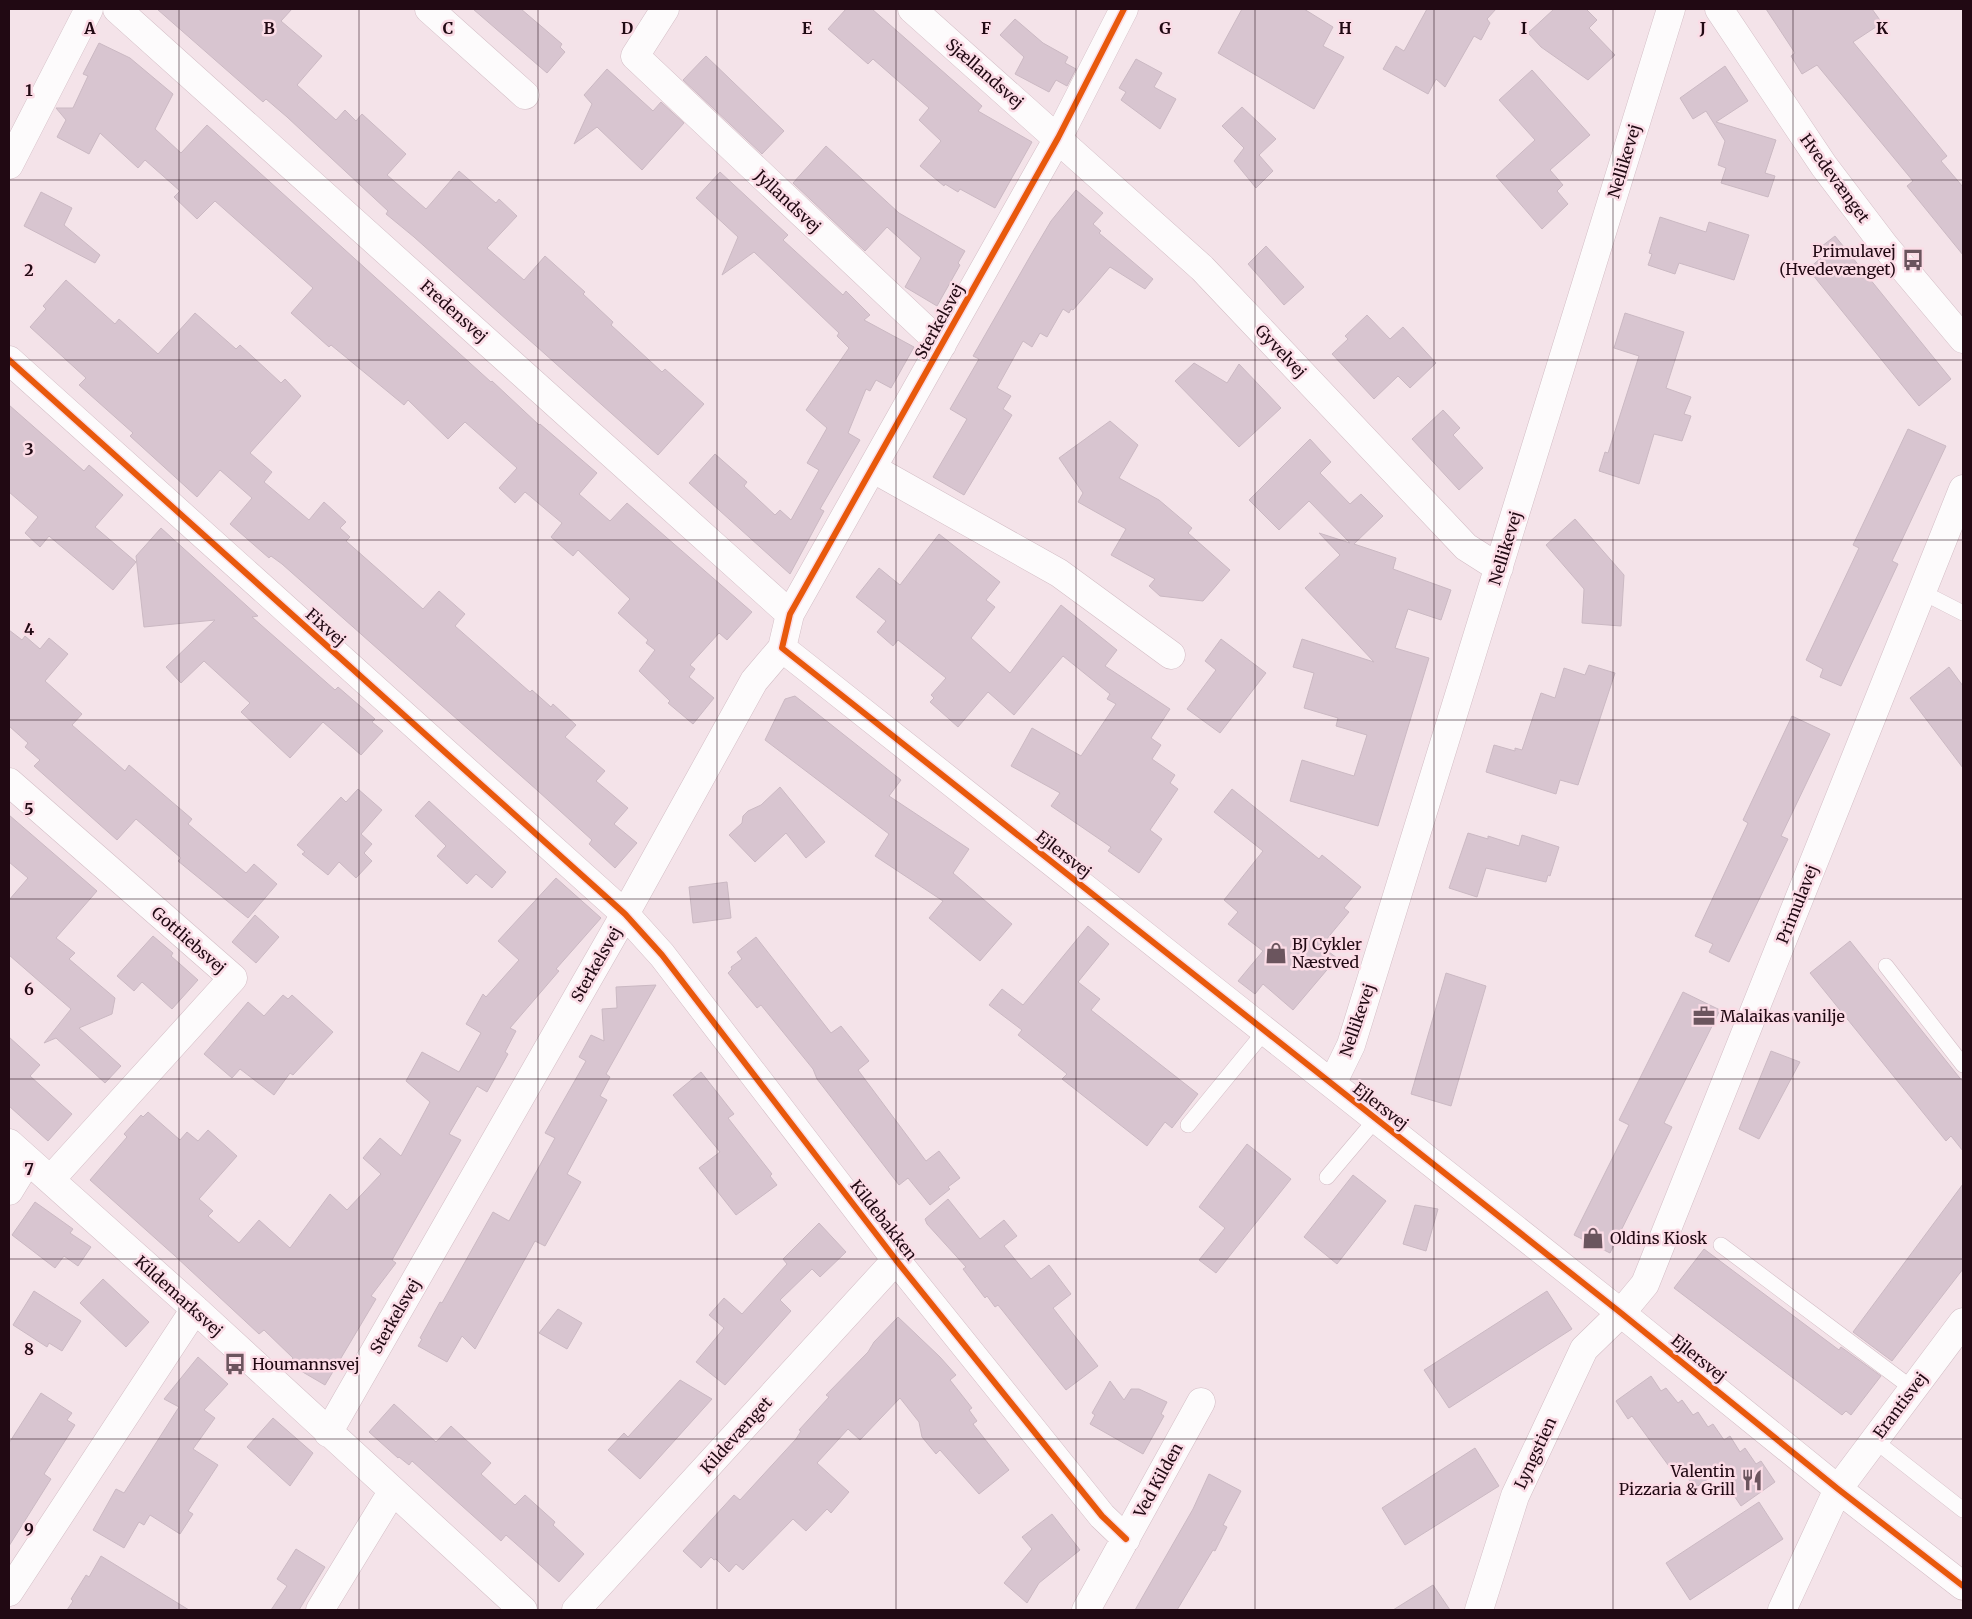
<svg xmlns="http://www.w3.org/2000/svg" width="1972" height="1619" viewBox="0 0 1972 1619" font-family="Merriweather,serif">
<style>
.building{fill:#d8c5d0;stroke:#cbb9c3}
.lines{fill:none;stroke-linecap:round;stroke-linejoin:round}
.lane-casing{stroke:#d3bdc5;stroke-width:16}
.street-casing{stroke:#d3bdc5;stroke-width:29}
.secondary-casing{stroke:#d3bdc5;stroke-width:29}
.lane{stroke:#fdfbfc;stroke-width:15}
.street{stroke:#fdfbfc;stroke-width:28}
.secondary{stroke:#fdfbfc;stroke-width:28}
.cycleway-casing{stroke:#fbdce6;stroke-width:9}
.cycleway{stroke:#e8590c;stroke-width:6}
.grid{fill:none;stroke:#210913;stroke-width:1;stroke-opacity:0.55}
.labels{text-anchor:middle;stroke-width:5;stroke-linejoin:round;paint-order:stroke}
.street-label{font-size:16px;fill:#210913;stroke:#fbdce6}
.poi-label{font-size:16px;fill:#210913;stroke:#fbdce6;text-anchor:start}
.grid-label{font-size:16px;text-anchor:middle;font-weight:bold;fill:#210913;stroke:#fbdce6;stroke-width:5;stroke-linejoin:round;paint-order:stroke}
</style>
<rect width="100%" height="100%" fill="#f4e3e9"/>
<!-- building -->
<path class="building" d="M157 9H292L281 21 322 56 297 85 336 120 345 110 356 121 362 114 406 154 387 175 426 209 459 171 496 203 499 199 517 216 487 248 524 280 545 256 585 292 583 294 613 322 611 325 662 372 665 369 704 404 658 455 414 237 386 214 388 211 287 117 266 99 263 102Z
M473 9H521L562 44 560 47 565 52 547 73Z
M846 9H872L982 106 978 111 1032 142 995 208 960 189 958 192 945 184 944 186 920 166 941 141 919 120 929 108 873 59 868 64 828 29Z
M1242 9H1304L1333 27 1323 46 1344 57 1314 109 1218 53Z
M1427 9H1496L1487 19 1490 23 1481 40 1474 36 1445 87 1436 79 1428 94 1383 69 1396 46 1404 51Z
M1554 9H1586L1597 20 1589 28 1615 55 1588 80 1541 47 1528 33Z
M1766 9H1872L1882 23 1853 42 1947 156 1941 161 1963 187V255L1907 186 1913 181 1817 65 1802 74 1791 56 1795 53Z
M1015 19 1043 43 1068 57 1065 63 1076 69 1067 86 1056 80 1049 92 1015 74 1024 57 1000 35Z
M99 43 130 58 173 94 155 129 181 153 207 125 491 382 492 381 539 425 540 424 597 473 579 494 610 521 627 503 752 612 727 640 719 633 690 665 695 669 689 677 714 698 693 724 668 703 670 701 639 671 655 650 646 643 648 640 618 613 630 599 578 550 573 556 551 537 562 523 525 492 515 503 499 488 517 468 465 422 448 439 408 400 404 405 331 345 329 347 291 313 313 288 215 201 197 219 174 197 180 191 145 160 138 168 100 133 89 154 57 137 66 120 56 108H73L88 76 83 74Z
M706 56 784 131 762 154 683 80Z
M1136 59 1162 73 1154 87 1176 99 1160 129 1121 100 1126 92 1119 88Z
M1725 66 1748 101 1716 122 1776 140 1765 173 1775 176 1768 197 1721 183 1726 168 1718 165 1725 141 1706 111 1693 119 1680 98Z
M607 69 653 111 661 102 684 123 642 170 597 127 574 144 592 104 584 95Z
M1532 70 1590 135 1550 170 1563 185 1557 191 1568 204 1542 229 1496 176 1535 140 1499 100Z
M1242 107 1276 139 1259 155 1273 171 1256 188 1234 161 1244 148 1222 126Z
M826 146 899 213 965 251 958 263 960 265 937 306 905 287 921 258 887 227 865 251 793 183Z
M720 172 788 235 783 240 843 295 846 291 870 315 864 320 914 347 891 388 876 380 870 391 866 389 848 433 860 440 820 509 824 511 790 574 689 483 715 454 747 482 744 486 775 515 780 510 791 520 819 470 807 463 827 428 806 410 849 348 837 336 839 333 754 252 722 275 738 237 696 198Z
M1076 190 1103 213 1093 224 1101 231 1099 233 1153 279 1145 289 1110 267 1073 310 1071 309 1069 313 1063 309 1047 337 1040 333 1032 347 1023 341 997 388 1011 396 1003 409 1012 415 964 495 933 477 967 419 950 409 979 359 973 356 1032 253 1051 221Z
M41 192 72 208 64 225 100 255 95 263 24 226Z
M1660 217 1706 232 1709 222 1749 235 1734 280 1679 263 1675 274 1648 265 1652 254 1649 253Z
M1835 236 1951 379 1919 406 1808 269 1822 257 1817 250Z
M1266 246 1304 287 1284 305 1248 264Z
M66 280 115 324 119 319 158 354 195 313 236 349 240 345 281 383 285 379 301 396 250 453 272 472 264 482 309 520 324 502 346 522 340 528 350 537 346 541 423 609 439 591 465 614 455 626 530 692 532 690 551 707 553 704 576 725 565 737 605 771 596 781 628 808 614 824 637 843 615 868 589 844 592 840 538 791 282 564 271 556 269 558 230 524 252 498 220 470 197 497 130 436 133 433 79 385 86 378 30 327 46 309 43 306Z
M1625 313 1684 332 1666 388 1691 397 1684 414 1691 416 1682 441 1654 434 1639 484 1599 471 1605 452 1608 453 1639 356 1614 348Z
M1367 315 1390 339 1403 327 1436 363 1410 388 1398 376 1374 399 1332 354 1348 339 1345 336Z
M1194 363 1227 383 1239 364 1281 408 1239 447 1175 381Z
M9 405 84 471 89 465 123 495 95 527 136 562 113 590 49 536 40 547 25 533 38 517 9 492Z
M1443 410 1460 428 1453 435 1483 468 1459 490 1412 439Z
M1110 421 1138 445 1119 478 1159 500 1192 528 1188 533 1230 570 1203 601 1160 596 1149 586 1155 579 1111 555 1126 529 1078 502 1083 493 1059 458Z
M1908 429 1946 446 1892 561 1898 564 1841 686 1820 677 1823 669 1806 660 1859 548 1853 545Z
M1310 439 1331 462 1320 473 1350 504 1361 494 1383 516 1354 544 1396 558 1393 569 1451 590 1441 620 1408 609 1395 648 1429 658 1378 826 1290 801 1302 760 1354 776 1367 735 1336 726 1338 718 1304 708 1314 673 1293 667 1302 639 1374 662 1305 588 1340 555 1319 533 1350 543 1309 501 1279 530 1249 500Z
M1575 519 1624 575 1621 626 1582 623 1584 589 1546 545Z
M161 528 258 616 252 617 335 690 338 687 375 719 372 722 383 731 361 755 323 722 290 758 241 712 250 703 204 661 181 683 166 667 215 620 144 627 136 556Z
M939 534 1000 582 986 600 995 607 971 638 1010 673 1061 605 1117 650 1105 666 1170 709 1151 738 1161 745 1152 759 1175 775 1170 783 1178 789 1150 830 1162 839 1139 873 1108 851 1111 847 1051 806 1060 793 1011 766 1032 728 1081 756 1116 704 1107 699 1110 694 1063 656 1014 715 988 692 958 727 930 702 934 698 931 695 946 678 898 640 893 646 877 632 886 621 856 597 879 568 900 585Z
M9 630 22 640 25 636 40 649 49 638 68 654 45 681 82 714 72 725 125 771 129 765 192 819 188 824 246 873 254 864 277 884 248 918 178 861 181 858 136 819 117 840 34 766 40 760 25 747 28 743 9 726Z
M1221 639 1266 673 1220 733 1187 709 1216 670 1205 661Z
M1589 665 1615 673 1578 785 1560 780 1556 794 1486 772 1494 745 1515 751V748L1522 750 1541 693 1555 698 1564 668 1585 675Z
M1949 667 1963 686V768L1910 698Z
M795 696 901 780 889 796 969 849 953 873 1012 924 980 961 929 918 943 901 875 856 889 834 765 740 785 699Z
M1792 716 1830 734 1781 836 1788 839 1729 962 1709 952 1713 944 1695 936 1748 823 1743 820Z
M780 787 825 842 806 858 786 833 755 862 729 835 742 823 743 816 748 811 761 805Z
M358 789 382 810 361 834 372 844 364 853 372 861 356 878 339 862 328 875 302 854 305 852 297 845 341 797 346 802Z
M1232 789 1319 859 1322 855 1361 887 1344 908 1349 912 1321 946 1337 958 1293 1010 1263 984 1255 994 1238 981 1263 951 1228 924 1238 912 1224 900 1263 851 1214 812Z
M429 801 506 872 492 888 476 874 467 884 437 856 446 846 415 816Z
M9 815 97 891 56 938 75 953 69 959 115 998 112 1014 79 1028 121 1066 105 1083 56 1038 44 1043 71 1009 9 955V900L28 878 9 862Z
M1468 833 1488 839V836L1519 846 1522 835 1559 847 1550 876 1548 875 1546 882 1486 868 1477 897 1449 888Z
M556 878 601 918 556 969 559 971 510 1028 516 1031 505 1052 508 1054 487 1092 477 1086 449 1134 461 1140 392 1260 396 1263 371 1296 376 1299 325 1385 289 1364 293 1358 264 1330 259 1334 174 1255 90 1180 127 1137 124 1134 141 1115 143 1117 148 1112 180 1140 187 1132 198 1141 208 1130 237 1156 199 1199 213 1211 208 1216 239 1243 259 1220 290 1248 330 1194 347 1210 381 1174 363 1158 380 1138 401 1156 430 1102 406 1081 422 1052 459 1072 481 1033 466 1024 483 994 486 997 519 960 498 941Z
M727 882 731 918 693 923 689 887Z
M255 915 279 937 256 963 232 942Z
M1088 926 1109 944 1078 982 1100 999 1091 1010 1198 1094 1172 1128 1165 1122 1147 1146 1062 1079 1067 1074 1018 1035 1022 1030 989 1005 1002 989 1023 1005Z
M153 936 173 953 171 956 198 980 172 1009 142 982 134 991 117 976Z
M756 937 831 1033 841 1026 869 1061 858 1070 926 1161 939 1151 960 1178 948 1187 950 1189 930 1205 908 1178 899 1185 817 1079 813 1069 761 1005 757 1008 728 973 732 969 731 967 742 959 737 952Z
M1850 941 1963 1082V1151L1951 1136 1946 1141 1810 973Z
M1446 973 1486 986 1451 1106 1411 1094Z
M656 985 606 1074 610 1077 600 1096 607 1100 567 1174 581 1182 545 1246 535 1241 475 1349 462 1336 447 1362 418 1346 422 1339 420 1338 440 1302 442 1303 493 1212 509 1221 555 1138 545 1133 586 1061 579 1057 591 1035 604 1041 602 1009 617 1008 616 987Z
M1683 992 1720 1010 1664 1123 1672 1127 1610 1253 1574 1235 1629 1125 1619 1120Z
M283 995 288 999 292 995 333 1032 293 1075 290 1073 274 1095 240 1069 232 1078 204 1054 248 1002 264 1016Z
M9 1037 40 1065 30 1076 72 1114 48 1141 9 1106Z
M1771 1051 1800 1062 1759 1139 1739 1129Z
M701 1072 734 1114 728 1118 772 1174 770 1176 777 1185 736 1215 699 1168 720 1152 673 1095Z
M1247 1144 1291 1179 1216 1273 1199 1260 1225 1228 1199 1207Z
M1353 1175 1386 1201 1337 1264 1304 1237Z
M1963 1184V1269L1892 1361 1853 1332Z
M948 1199 980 1239 1004 1220 1017 1236 1004 1246 1031 1279 1049 1265 1071 1294 1053 1308 1098 1366 1066 1390 998 1305 995 1307 987 1296 985 1298 963 1269 966 1267 927 1224 925 1219Z
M35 1202 73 1229 70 1233 91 1247 78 1266 64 1256 55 1268 12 1235Z
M1415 1205 1438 1209 1426 1251 1403 1244Z
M819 1223 846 1252 820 1277 812 1269 780 1300 791 1311 725 1385 696 1362 724 1328 709 1315 724 1298 742 1314 787 1264 783 1259Z
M1704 1249 1839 1350 1841 1347 1881 1376 1851 1415 1846 1411 1842 1415 1674 1288Z
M103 1279 149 1322 126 1347 80 1303Z
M34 1291 81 1321 62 1351 49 1343 47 1347 13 1325Z
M1547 1291 1572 1329 1449 1408 1424 1370Z
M558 1309 582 1323 567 1349 539 1333Z
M898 1317 940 1357 956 1375 950 1380 972 1408 969 1410 977 1421 973 1424 1009 1470 979 1494 940 1450 936 1454 922 1437 919 1422 900 1398 860 1440 848 1429 817 1463 849 1492 831 1513 827 1509 806 1531 793 1519 743 1570 736 1564 729 1572 716 1559 714 1560 711 1557 701 1568 683 1551 734 1495 740 1500 796 1439 801 1431 799 1430 829 1397 826 1395 868 1352 874 1342Z
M198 1357 228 1384 204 1410 215 1418 193 1449 218 1465 188 1511 193 1514 180 1534 150 1515 144 1525 139 1522 124 1548 93 1530 116 1489 124 1493 179 1407 164 1399Z
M1651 1376 1661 1391 1666 1388 1678 1403 1682 1400 1693 1415 1698 1412 1708 1427 1713 1424 1724 1440 1730 1436 1740 1452 1745 1448 1756 1464 1761 1461 1775 1482 1741 1506 1718 1472 1695 1488 1681 1468 1674 1473 1632 1416 1628 1419 1616 1401Z
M680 1380 712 1399 640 1479 608 1450 624 1433 628 1437Z
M1110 1381 1124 1400 1131 1389H1139L1167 1402 1161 1414 1164 1416 1143 1454 1090 1424 1095 1415 1092 1413Z
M41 1393 72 1413 67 1420 75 1425 44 1474 51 1479 9 1546V1443Z
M394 1404 436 1442 451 1426 491 1463 481 1474 515 1505 525 1495 555 1522 553 1525 584 1554 559 1582 506 1535 501 1541 412 1461 409 1465 399 1457 398 1458 369 1432Z
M273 1418 313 1453 290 1486 247 1447Z
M1475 1448 1499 1486 1405 1545 1382 1508Z
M1209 1474 1241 1491 1223 1525 1227 1527 1215 1551 1213 1550 1177 1610H1135L1193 1509Z
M1759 1502 1783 1539 1690 1600 1666 1563Z
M1052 1514 1080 1550 1039 1583 1027 1603 1004 1583 1032 1549 1022 1537Z
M296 1549 325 1567 299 1610H271L287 1586 277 1579Z
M101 1556 189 1610H67L73 1601 71 1599 86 1575 89 1577Z
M1433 1585 1450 1610H1393Z"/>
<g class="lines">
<!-- lane casing -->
<g class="lane-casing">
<path id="lane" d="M1922 592 1963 613
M1886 966 1963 1065
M1188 1125 1265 1031
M1327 1177 1376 1119
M1721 1245 1913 1389
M1874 1440 1963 1510"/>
</g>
<!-- street casing -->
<g class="street-casing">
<path id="street" d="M117 9 790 614
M429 9 525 95
M665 9 635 56 942 345
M912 9 1202 268 1466 547 1499 568
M9 360 625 914 662 955 896 1260 1102 1516 1126 1539
M872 468 1059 573 1171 655
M782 648 1621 1313 1838 1489 1963 1586
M9 782 233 978 51 1179
M1332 1084 1351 1045 1671 9
M9 1143 195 1309 523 1610
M9 1191 28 1160
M328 1433 625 914 754 681 782 648 790 614 1058 138 1124 9
M9 1592 195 1309
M320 1610 392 1492
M576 1610 896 1260
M1086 1610 1201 1402
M1479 1610 1515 1496 1584 1349 1621 1313 1645 1284 1963 489
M1782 1610 1838 1489 1963 1322"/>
</g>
<!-- secondary casing -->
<g class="secondary-casing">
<path id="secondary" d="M1719 9 1824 166 1884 245 1963 339
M9 165 89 9"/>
</g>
<!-- lane -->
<use href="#lane" class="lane"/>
<!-- street -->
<use href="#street" class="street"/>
<!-- secondary -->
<use href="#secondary" class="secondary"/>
<!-- cycleway casing -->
<g class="cycleway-casing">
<path id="cycleway" d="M1124 9 1058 138 790 614 782 648 1621 1313 1838 1489 1963 1586
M9 360 625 914 662 955 896 1260 1102 1516 1126 1539"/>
</g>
<!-- cycleway -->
<use href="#cycleway" class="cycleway"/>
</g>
<!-- grid -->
<path class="grid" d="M179 9V1610M359 9V1610M538 9V1610M717 9V1610M896 9V1610M1076 9V1610M1255 9V1610M1434 9V1610M1613 9V1610M1793 9V1610M9 180H1963M9 360H1963M9 540H1963M9 720H1963M9 899H1963M9 1079H1963M9 1259H1963M9 1439H1963"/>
<!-- icons -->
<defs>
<g id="bus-bare" transform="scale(1.725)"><path d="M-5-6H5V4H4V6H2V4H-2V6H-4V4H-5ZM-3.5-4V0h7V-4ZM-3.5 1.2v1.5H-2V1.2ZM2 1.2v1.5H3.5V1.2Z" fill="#6b555e" stroke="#fbdce6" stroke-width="2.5" paint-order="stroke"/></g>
<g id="shop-bare" transform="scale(1.725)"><path d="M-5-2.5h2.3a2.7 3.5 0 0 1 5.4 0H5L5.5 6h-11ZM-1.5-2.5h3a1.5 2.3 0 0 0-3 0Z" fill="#6b555e" stroke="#fbdce6" stroke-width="2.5" paint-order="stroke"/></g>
<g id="office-bare" transform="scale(1.725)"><path d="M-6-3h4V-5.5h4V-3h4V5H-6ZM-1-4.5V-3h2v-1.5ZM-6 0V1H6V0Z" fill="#6b555e" stroke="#fbdce6" stroke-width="2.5" paint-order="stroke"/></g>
<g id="restaurant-bare" transform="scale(1.725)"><path d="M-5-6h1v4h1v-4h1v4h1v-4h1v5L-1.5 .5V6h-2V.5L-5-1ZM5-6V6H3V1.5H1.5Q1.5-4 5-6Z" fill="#6b555e" stroke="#fbdce6" stroke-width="2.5" paint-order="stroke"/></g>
</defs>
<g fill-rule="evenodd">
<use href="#bus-bare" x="1913" y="260"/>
<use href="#shop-bare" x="1276" y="953"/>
<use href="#office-bare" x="1704" y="1016"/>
<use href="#shop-bare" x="1593" y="1238"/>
<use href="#bus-bare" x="235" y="1364"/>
<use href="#restaurant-bare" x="1752" y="1480"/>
</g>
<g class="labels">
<!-- street labels -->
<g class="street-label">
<text transform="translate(985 73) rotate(41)" y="6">Sjællandsvej</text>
<text transform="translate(1624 161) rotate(-73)" y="6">Nellikevej</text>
<text transform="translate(1835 178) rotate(54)" y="6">Hvedevænget</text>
<text transform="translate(788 201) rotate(43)" y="6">Jyllandsvej</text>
<text transform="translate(454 311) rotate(42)" y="6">Fredensvej</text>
<text transform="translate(939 321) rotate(-61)" y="6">Sterkelsvej</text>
<text transform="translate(1281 351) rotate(47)" y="6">Gyvelvej</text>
<text transform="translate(1505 548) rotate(-73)" y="6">Nellikevej</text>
<text transform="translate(326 627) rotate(42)" y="6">Fixvej</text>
<text transform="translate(1064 854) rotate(38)" y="6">Ejlersvej</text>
<text transform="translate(1797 904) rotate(-68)" y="6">Primulavej</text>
<text transform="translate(189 940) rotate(41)" y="6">Gottliebsvej</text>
<text transform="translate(596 964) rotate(-60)" y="6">Sterkelsvej</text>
<text transform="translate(1357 1020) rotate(-71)" y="6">Nellikevej</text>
<text transform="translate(1381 1106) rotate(38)" y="6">Ejlersvej</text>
<text transform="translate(884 1220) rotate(52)" y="6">Kildebakken</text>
<text transform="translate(179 1296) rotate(42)" y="6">Kildemarksvej</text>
<text transform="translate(395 1316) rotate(-60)" y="6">Sterkelsvej</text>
<text transform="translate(1699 1358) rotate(39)" y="6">Ejlersvej</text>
<text transform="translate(1900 1405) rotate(-53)" y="6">Erantisvej</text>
<text transform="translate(736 1435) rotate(-48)" y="6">Kildevænget</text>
<text transform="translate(1535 1453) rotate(-65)" y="6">Lyngstien</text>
<text transform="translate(1158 1480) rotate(-61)" y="6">Ved Kilden</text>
</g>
<!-- poi labels -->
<g class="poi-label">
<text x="1896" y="257" text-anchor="end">Primulavej<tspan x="1896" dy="18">(Hvedevænget)</tspan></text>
<text x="1292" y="950">BJ Cykler<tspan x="1292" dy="18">Næstved</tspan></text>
<text x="1720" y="1022">Malaikas vanilje</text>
<text x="1610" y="1244">Oldins Kiosk</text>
<text x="252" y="1370">Houmannsvej</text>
<text x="1735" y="1477" text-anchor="end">Valentin<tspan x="1735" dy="18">Pizzaria &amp; Grill</tspan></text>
</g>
</g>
<g class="grid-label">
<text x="90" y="34">A</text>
<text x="269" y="34">B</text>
<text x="448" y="34">C</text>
<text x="627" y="34">D</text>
<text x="807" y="34">E</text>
<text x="986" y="34">F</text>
<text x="1165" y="34">G</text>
<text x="1345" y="34">H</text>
<text x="1524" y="34">I</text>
<text x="1703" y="34">J</text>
<text x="1882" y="34">K</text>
<text x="29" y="96">1</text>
<text x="29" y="276">2</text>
<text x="29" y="455">3</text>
<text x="29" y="635">4</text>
<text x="29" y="815">5</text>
<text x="29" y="995">6</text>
<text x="29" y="1175">7</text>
<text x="29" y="1355">8</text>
<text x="29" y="1535">9</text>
</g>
<!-- border -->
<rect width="1972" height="1619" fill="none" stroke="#210913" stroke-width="20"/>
</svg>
